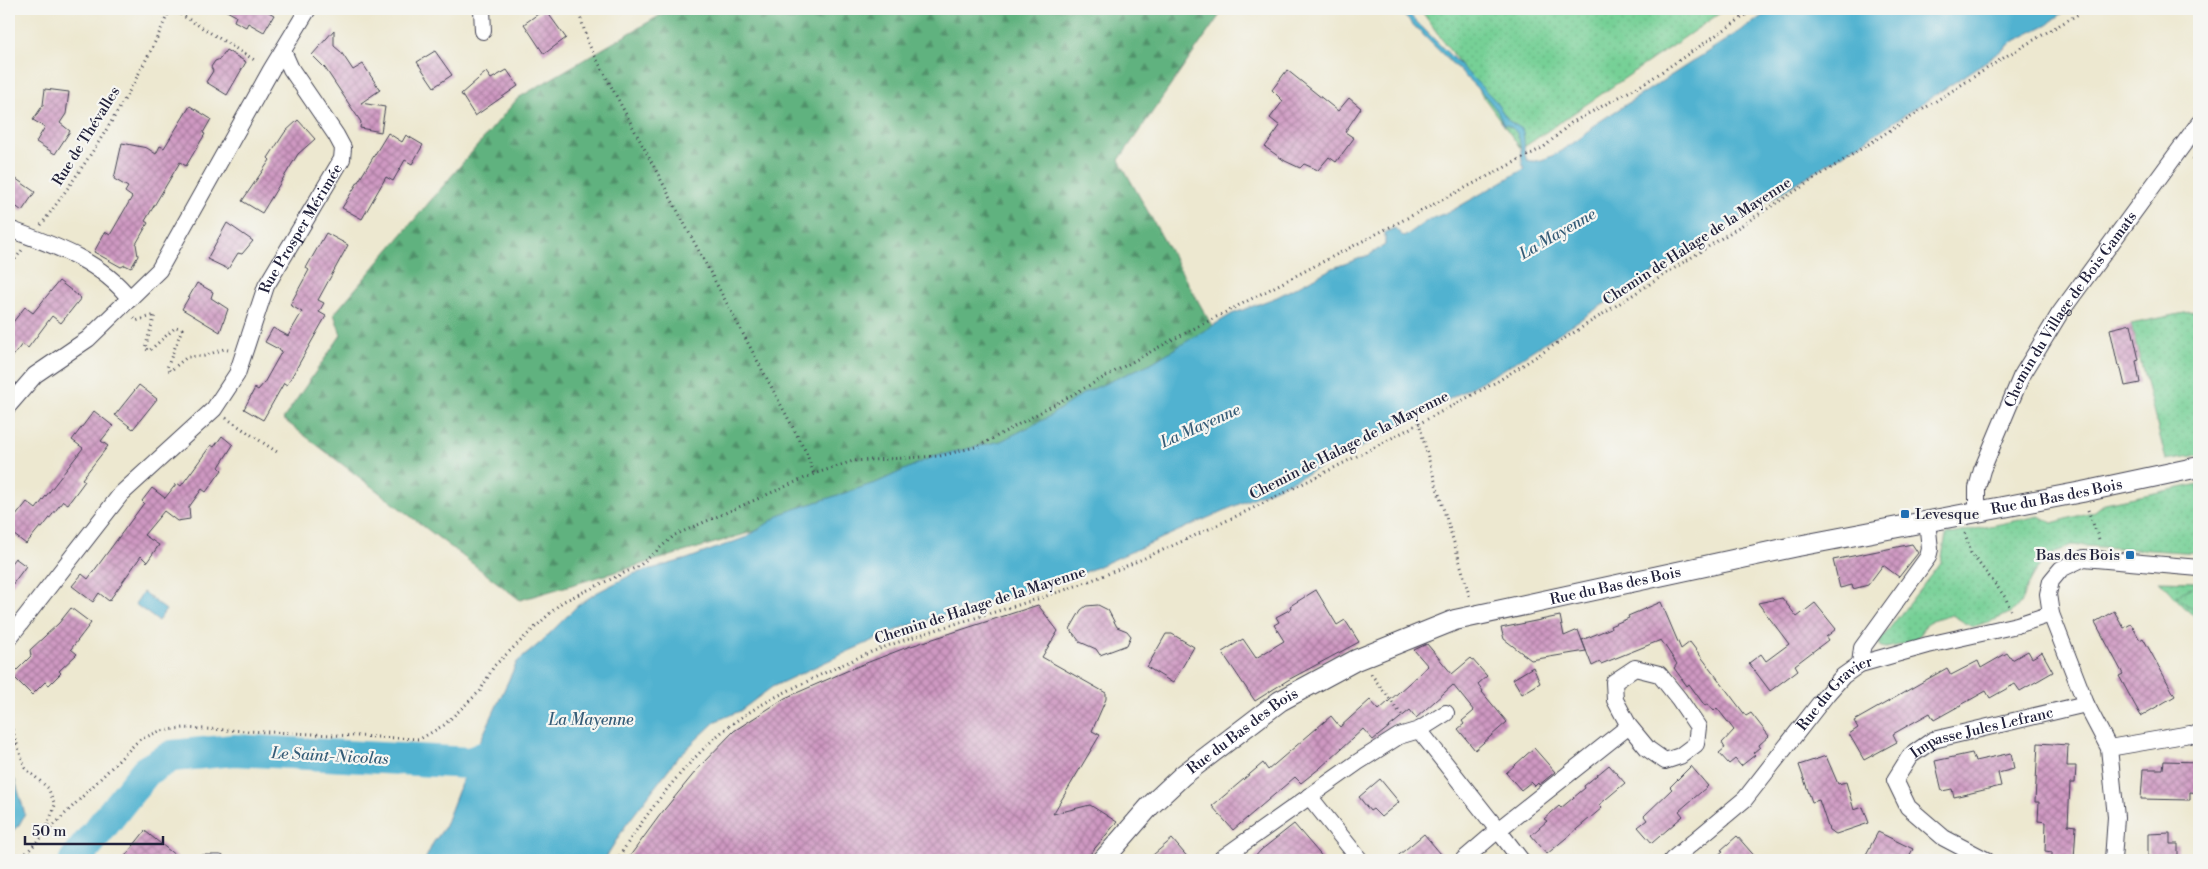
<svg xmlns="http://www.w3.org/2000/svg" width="2208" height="869" viewBox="0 0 2208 869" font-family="'Libre Bodoni',serif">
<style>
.grass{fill:url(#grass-dots);stroke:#4c7968}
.forest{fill:url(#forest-firs);stroke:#416a5d}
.park{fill:url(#park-tufts);stroke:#4c7968}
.water{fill:#51b2d0;stroke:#3a6a86}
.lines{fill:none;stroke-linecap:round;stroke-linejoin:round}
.river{stroke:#51b2d0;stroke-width:32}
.building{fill:url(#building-cross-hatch)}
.service-casing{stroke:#404051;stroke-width:11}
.minor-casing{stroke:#404051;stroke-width:18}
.tertiary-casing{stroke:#404051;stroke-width:22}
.path{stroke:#404051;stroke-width:3;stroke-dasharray:1 4;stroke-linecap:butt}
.service{stroke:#fff;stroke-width:9}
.minor{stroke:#fff;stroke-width:16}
.tertiary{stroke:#fff;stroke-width:20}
.poi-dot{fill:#1f6fb2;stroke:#f6f6f2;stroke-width:2}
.labels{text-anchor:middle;stroke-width:4.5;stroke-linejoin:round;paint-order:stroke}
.street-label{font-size:15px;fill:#22223b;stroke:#f6f6f2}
.poi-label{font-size:15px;fill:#22223b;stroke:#f6f6f2;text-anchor:start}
.water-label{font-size:16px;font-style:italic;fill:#355c77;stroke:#f6f6f2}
</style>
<defs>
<pattern id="grass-dots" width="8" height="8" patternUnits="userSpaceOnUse" patternTransform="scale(1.25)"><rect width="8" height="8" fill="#76d096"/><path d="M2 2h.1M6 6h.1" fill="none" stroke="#66b282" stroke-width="1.8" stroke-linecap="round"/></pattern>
<pattern id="forest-firs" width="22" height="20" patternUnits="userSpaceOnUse" patternTransform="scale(1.25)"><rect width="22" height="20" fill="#60b27f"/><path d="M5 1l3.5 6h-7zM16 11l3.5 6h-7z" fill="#4f9069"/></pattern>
<pattern id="park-tufts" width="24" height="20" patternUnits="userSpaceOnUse" patternTransform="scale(1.25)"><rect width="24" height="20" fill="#76d096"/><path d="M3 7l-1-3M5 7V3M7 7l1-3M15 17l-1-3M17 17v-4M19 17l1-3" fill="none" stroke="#66b282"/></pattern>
<pattern id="building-cross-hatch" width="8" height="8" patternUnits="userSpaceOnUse" patternTransform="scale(1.25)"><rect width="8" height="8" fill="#cf99c2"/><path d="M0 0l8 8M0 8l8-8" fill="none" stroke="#a87c9f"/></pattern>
</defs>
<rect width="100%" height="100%" fill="#f6f6f2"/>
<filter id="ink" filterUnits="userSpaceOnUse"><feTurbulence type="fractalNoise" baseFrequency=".02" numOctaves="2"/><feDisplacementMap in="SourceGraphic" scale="10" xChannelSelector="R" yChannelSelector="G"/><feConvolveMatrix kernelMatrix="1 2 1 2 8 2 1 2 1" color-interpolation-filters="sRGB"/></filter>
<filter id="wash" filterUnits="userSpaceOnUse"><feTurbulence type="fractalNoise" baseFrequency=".0096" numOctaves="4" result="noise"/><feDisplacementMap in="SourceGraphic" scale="20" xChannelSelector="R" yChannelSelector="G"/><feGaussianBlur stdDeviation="1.12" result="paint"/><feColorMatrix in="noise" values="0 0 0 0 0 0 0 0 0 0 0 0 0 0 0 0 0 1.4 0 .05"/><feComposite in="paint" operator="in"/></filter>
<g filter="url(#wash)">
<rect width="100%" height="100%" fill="#ede8d0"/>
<!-- grass -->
<path class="grass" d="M1420 9H1726L1521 149Z
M2199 310V455L2166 460 2131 324Z
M2199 484V553L2071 545C2050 554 2037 564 2027 586 2023 594 2023 604 2015 609 2003 619 1986 622 1972 627L1952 615 1928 622 1914 642 1886 648 1881 647 1879 642 1941 562 1946 535 2039 516 2052 523 2095 511 2105 503Z
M2159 581 2199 582V622Z"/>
<!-- forest -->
<path class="forest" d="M671 9H1224L1119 160 1221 342 978 466 520 600 283 419 341 335 334 314 518 98Z"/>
<!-- park -->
<path class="park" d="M2194 586H2199V615L2176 595Z"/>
<!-- water -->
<path class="water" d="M1397 9H1404L1493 98 1509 121 1522 129C1526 139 1522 150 1527 160 1544 167 1577 140 1590 131L1591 127 1774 9H2068L2048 24 2016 40 1975 69 1872 136 1624 291 1504 369 1366 445 1298 478 1081 574 904 627 849 651 772 687 740 711 716 721 677 758 626 825 604 860H425L433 843 444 828 464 776 517 662 540 643 577 606 596 593 633 574 687 559 747 537 783 513 878 482 932 457 1001 441 1045 419 1084 393 1151 363 1232 314 1277 297 1333 268 1369 255 1385 245V232L1395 228 1404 237 1428 220 1453 210 1524 169C1518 152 1526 129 1503 124L1498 112 1487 98Z
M143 592 166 610 158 621 135 604Z
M9 777 15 780 25 814 19 825 9 834Z"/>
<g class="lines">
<!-- river -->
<path class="river" d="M75 860 146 771 172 756 234 750 470 763 512 746"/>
</g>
<g id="blocks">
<!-- building -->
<path class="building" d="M223 9H263L274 15 264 32 248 23 246 27 234 21 236 16Z
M545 9 566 38 544 54 524 24Z
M334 30V46L341 52 353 70 363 64 380 90 361 103 385 107 381 132 360 128 361 122 325 68 312 55Z
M226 50 246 62 227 95 206 82 213 71 211 67 215 61 220 59Z
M435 51 452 75 434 87 417 62Z
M507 70 518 86 475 116 461 94 486 72 491 79Z
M1287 70 1338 111 1349 98 1361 108 1345 132 1354 138 1336 162 1329 157 1318 170 1304 164 1300 168 1285 161 1265 147 1280 126 1270 118 1283 101 1272 90Z
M45 89 69 92 66 114 60 123 70 131 55 154 36 142 45 127 33 120 43 105Z
M190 106 211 119 203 133 205 134 186 166 180 162 145 221 148 223 136 244 138 256 131 268 125 265 121 267 94 252 105 232 110 235 132 197 125 192 128 187 114 179 122 143 147 148 156 154 160 146 164 148Z
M298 120 315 139 298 154 262 213 242 201 270 160 268 158 285 132Z
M388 133 402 142 406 135 423 145 412 164 405 160 393 181 386 177 362 219 342 208Z
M9 174 35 192 22 211 9 201Z
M227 223 253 241 242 254 238 253 228 269 207 259Z
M326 233 348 245 318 300 324 303 319 312 326 316 287 385 284 383 263 420 244 409 255 388 258 390 264 383 282 351 265 342 273 328 288 336 302 312 290 305 309 270 306 268Z
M59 281 81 298 61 323 52 316 28 348 22 344 9 362V327L25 307 33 313Z
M197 283 213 292 211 298 228 309 220 332 182 309Z
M2131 324 2139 360 2136 361 2140 383 2125 386 2120 365 2118 366 2110 329Z
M139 385 157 399 133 429 115 415Z
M94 411 113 426 101 441 108 446 82 479 85 481 68 504 63 501 42 528 40 527 26 544 9 531V512L15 517 27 502 36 509 83 448 72 440Z
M222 436 233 445 219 467 222 470 206 492 202 489 189 507 190 519 177 521 164 511 144 535 159 545 147 562 141 556 109 601 99 593 93 602 72 586 82 574 88 579 144 503 142 501 152 488 165 498 177 483 181 486 211 445 214 447Z
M1912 544 1918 553 1899 577 1883 565 1868 585 1853 589 1852 585 1840 588 1833 560Z
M15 558 26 566 9 589V566Z
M1316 590 1337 625 1345 620 1359 642 1288 680 1255 701 1222 652 1243 639 1256 658 1284 641 1274 625 1279 622 1276 617 1291 609 1290 606Z
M1782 598 1797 617 1815 603 1836 629 1826 637 1828 640 1795 665 1798 670 1770 691 1749 663 1761 654 1766 661 1789 644 1758 603Z
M1661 602 1681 649 1690 642 1746 716 1751 713 1769 736 1759 745 1760 747 1753 753 1755 755 1741 766 1735 759 1729 764 1719 753 1725 748 1722 743 1734 730 1717 708 1714 711 1708 704 1705 706 1689 684 1687 686 1674 668 1677 664 1661 640 1601 664 1600 662 1592 666 1582 640 1611 628 1610 626 1629 618 1628 616Z
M1038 605 1058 631 1042 657 1106 693V699L1092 731 1100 735 1053 814 1090 805 1117 822 1085 860H627L660 815 700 766 734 731 785 698 856 667 905 648Z
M1098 605 1108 610 1117 627 1127 631 1131 636 1127 645 1100 655 1096 649 1080 642 1070 629 1081 610 1086 606Z
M71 608 91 623 71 649 77 654 59 671 61 673 49 685 45 682 32 695 12 675 31 656 30 650 59 623Z
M2114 611 2124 628 2131 624 2140 640 2143 638 2175 696 2141 716 2119 676 2123 674 2095 622Z
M1560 616 1564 636 1578 630 1586 651 1531 660 1504 639 1501 628Z
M1166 634H1172L1194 647 1173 683 1147 667Z
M1427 644 1452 674 1471 658 1487 676 1478 684 1483 691 1482 692 1507 722 1475 750 1458 729 1464 724 1462 721 1474 711 1453 685 1416 718 1410 710 1373 740 1363 729 1320 768 1301 783 1295 777 1233 830 1212 806 1263 763 1268 770 1331 716 1340 727 1370 700 1379 710 1428 666 1414 650Z
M2028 651 2032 658 2042 652 2053 672 2020 691 2015 684 1990 698 1986 691 1934 720 1930 713 1893 734 1897 742 1864 760 1849 734 1858 728 1854 721 1947 668 1951 675 1978 661 1981 668 2007 653 2012 660Z
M1533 667 1540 683 1522 694 1513 679Z
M2038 743 2068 745 2067 766H2076L2075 783H2070L2068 825 2076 826 2074 860H2052V852L2045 851 2046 822 2038 821 2039 802H2035Z
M1534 748 1555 772 1539 785 1538 783 1535 786 1531 782 1521 790 1506 773Z
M1972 753 1975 761 2011 753 2014 769 1998 773 2001 786 1954 797 1952 789 1942 791 1935 761Z
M1826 756 1838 784 1846 782 1854 810 1863 807 1869 823 1836 834 1829 830 1819 800 1812 802 1799 765Z
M2164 761 2199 762V793L2190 792V800L2141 799 2143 769H2163Z
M1609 765 1625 783 1599 805 1602 808 1547 854 1531 835 1547 821 1544 819 1559 806 1561 808 1585 788 1584 786Z
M1691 766 1708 786 1679 811 1683 816 1652 843 1638 827 1647 820 1644 816 1672 789 1670 787Z
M1380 779 1399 802 1381 817 1373 809 1370 811 1359 797Z
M1294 824 1325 860H1252L1261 850Z
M145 831 181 860H122Z
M1878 832 1913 849 1907 860H1863Z
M2170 833V844H2178V860H2148V834Z
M1424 834 1441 854 1433 860H1393Z
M1737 836 1758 860H1712L1723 851 1721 850Z
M1172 839 1190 860H1147Z"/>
</g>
</g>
<g filter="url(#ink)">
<use href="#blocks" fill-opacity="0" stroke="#404051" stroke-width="1"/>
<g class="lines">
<!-- service casing -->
<g class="service-casing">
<path id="service" d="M203 860H220"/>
</g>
<!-- minor casing -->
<g class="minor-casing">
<g id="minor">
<path d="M482 9 483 31"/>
<path d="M9 229C53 245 100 260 130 299"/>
<path d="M9 405 35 375 88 339 159 270 271 70 308 9"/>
<path id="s1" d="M1977 511V488L1982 470 2021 377 2060 313 2199 123"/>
<path id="s2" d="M9 638 121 494 214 409 237 374 266 286 342 159 343 148 336 135 291 69 283 51"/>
<path d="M1860 664 1862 648 1928 557 1930 549 1927 521"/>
<path d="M1419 730 1446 713"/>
<path d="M2109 748 2190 734 2199 737"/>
<path d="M1309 796 1360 860"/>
<path d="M1221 859 1358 762 1399 736 1419 730 1498 830 1629 726 1648 749 1665 761 1680 756 1696 744 1698 727 1679 699 1659 674 1635 668 1614 682 1615 700 1629 726"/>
<path d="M1463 860 1498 830 1521 860"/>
<path id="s3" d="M1672 860 1745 799 1827 694 1843 676 1860 664 1928 645 2017 625 2051 614"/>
<path id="s4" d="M1986 860 1944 838 1908 807 1895 780 1910 756 1933 740 2086 704"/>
<path d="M2113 860 2116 817 2109 748 2086 704 2051 614 2048 594 2051 581 2061 569 2084 558 2199 568"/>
</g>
</g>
<!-- tertiary casing -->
<g class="tertiary-casing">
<g id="tertiary">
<path id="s5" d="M1103 860 1150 806 1183 775 1280 701 1356 660 1455 620 1798 546 2082 492 2199 467"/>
</g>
</g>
<!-- path -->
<path class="path" d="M172 9 256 61
M578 9 588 43 806 452 814 474
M2193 159 2199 181
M41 225C91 158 137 86 170 9
M9 267 22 250
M134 318 136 321 155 315 145 348 149 351 176 327 182 329 167 368 170 371 187 357 204 356 224 349 228 350
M226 418 280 454
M1419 422C1433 482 1455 540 1470 599
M2088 510 2100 542
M1965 533 1971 553 2005 597 2011 610
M1371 674 1403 717
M9 720 25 768 48 788 55 805 45 833
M19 860 139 740 160 731 184 728 420 739 444 725 480 691 494 666 562 602 639 566 675 535 814 474 853 461 940 456 979 446 1172 340 1544 147 1571 123 1645 83 1755 9
M617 860C644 816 678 772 716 737 743 713 776 696 808 681 828 671 848 662 869 653 948 622 1033 605 1112 572 1243 517 1373 449 1498 381L2008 55 2087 9"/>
<!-- service -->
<use href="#service" class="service"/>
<!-- minor -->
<use href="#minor" class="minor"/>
<!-- tertiary -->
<use href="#tertiary" class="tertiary"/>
</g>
</g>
<!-- markers -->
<g class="poi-dot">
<rect x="1900" y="509" width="10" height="10" rx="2.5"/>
<rect x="2125" y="550" width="10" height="10" rx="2.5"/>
</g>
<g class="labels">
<!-- street labels -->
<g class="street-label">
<text transform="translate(86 136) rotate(-58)" y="5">Rue de Thévalles</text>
<text dy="5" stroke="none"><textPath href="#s2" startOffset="510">Rue Prosper Mérimée</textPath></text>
<text transform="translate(1697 241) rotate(-33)" y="5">Chemin de Halage de la Mayenne</text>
<text dy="5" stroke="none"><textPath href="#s1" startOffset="226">Chemin du Village de Bois Gamats</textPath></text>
<text transform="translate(1349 445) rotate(-27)" y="5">Chemin de Halage de la Mayenne</text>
<text dy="5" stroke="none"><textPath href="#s5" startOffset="1046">Rue du Bas des Bois</textPath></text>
<text dy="5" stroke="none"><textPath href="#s5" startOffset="596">Rue du Bas des Bois</textPath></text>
<text transform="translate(980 605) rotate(-18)" y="5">Chemin de Halage de la Mayenne</text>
<text dy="5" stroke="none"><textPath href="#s3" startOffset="235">Rue du Gravier</textPath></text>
<text dy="5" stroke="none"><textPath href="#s5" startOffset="191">Rue du Bas des Bois</textPath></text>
<text dy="5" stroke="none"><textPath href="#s4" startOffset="230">Impasse Jules Lefranc</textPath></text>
</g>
<!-- poi labels -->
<g class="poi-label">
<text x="1915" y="519">Levesque</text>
<text x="2120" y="560" text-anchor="end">Bas des Bois</text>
</g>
<!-- water labels -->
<g class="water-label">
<text transform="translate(1557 233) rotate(-30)" y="6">La Mayenne</text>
<text transform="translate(1200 425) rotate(-24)" y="6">La Mayenne</text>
<text x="591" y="725">La Mayenne</text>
<text transform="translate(330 755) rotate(3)" y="6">Le Saint-Nicolas</text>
</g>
</g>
<!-- margin -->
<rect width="2208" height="869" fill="none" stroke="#f6f6f2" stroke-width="30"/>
<!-- scale -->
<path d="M25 836v8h138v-8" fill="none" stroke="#22223b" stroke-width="2.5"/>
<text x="32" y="836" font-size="15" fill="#22223b" stroke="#f6f6f2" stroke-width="4" paint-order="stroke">50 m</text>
</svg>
